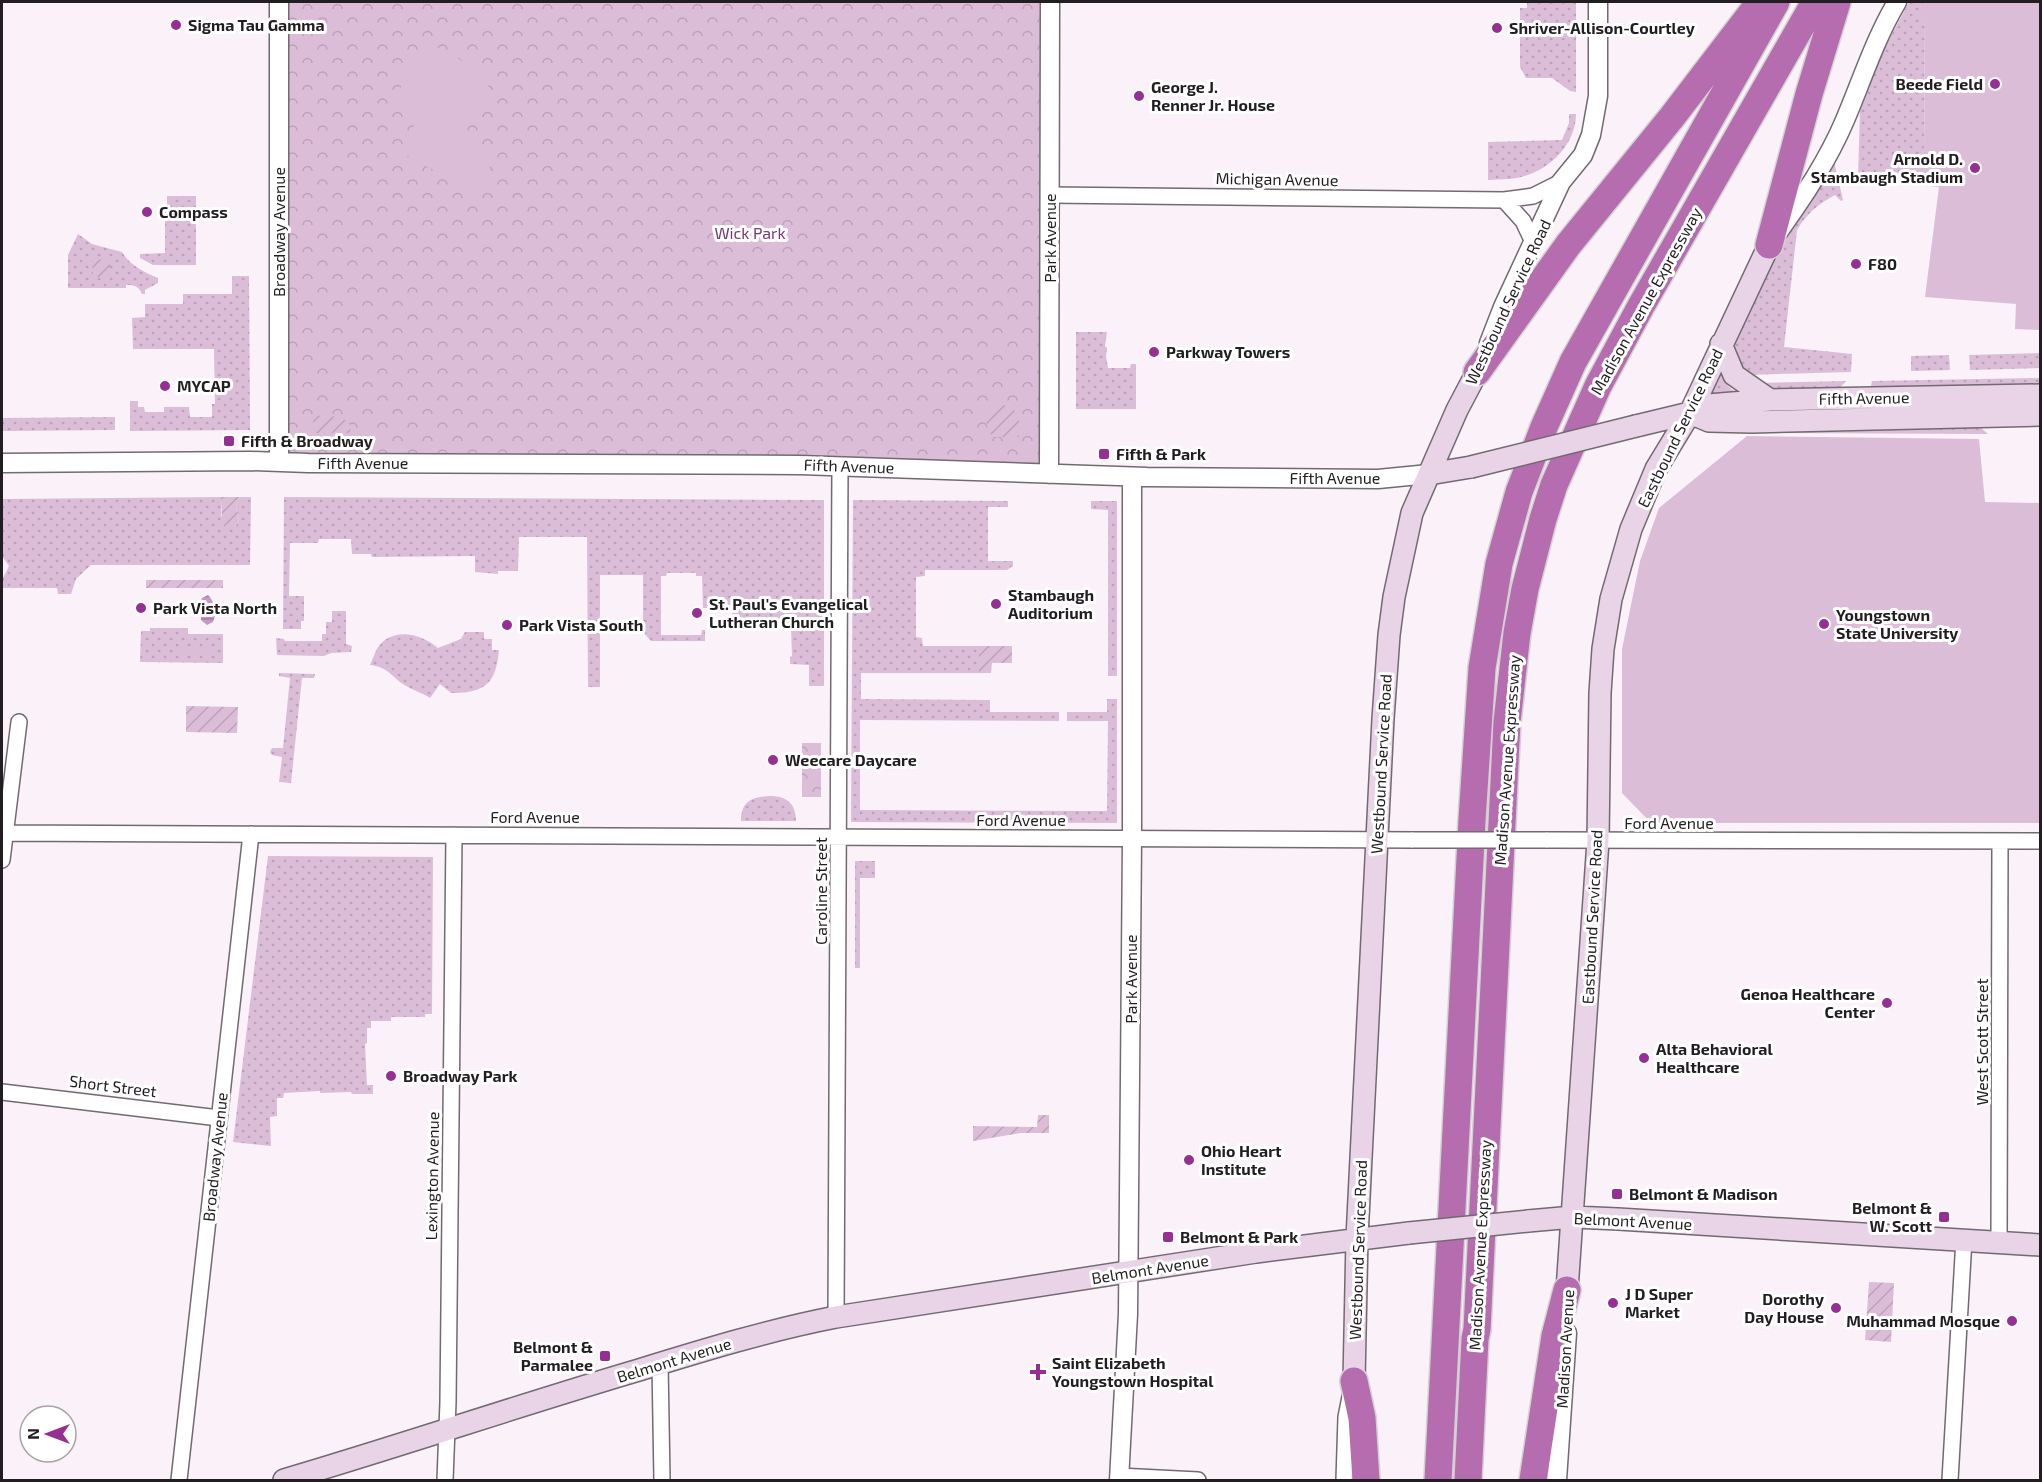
<svg xmlns="http://www.w3.org/2000/svg" width="2042" height="1482" viewBox="0 0 2042 1482" font-family="'Exo 2',sans-serif">
<style>
.grass{fill:url(#grass-dots)}
.park{fill:url(#park-crowns)}
.garden{fill:url(#garden-furrows)}
.pitch{fill:#dbbdd8}
.water{fill:url(#water-rules)}
.lines{fill:none;stroke-linecap:round;stroke-linejoin:round}
.minor-casing{stroke:#726a71;stroke-width:18}
.tertiary-casing{stroke:#726a71;stroke-width:21}
.secondary-casing{stroke:#726a71;stroke-width:24}
.motorway-casing{stroke:#d3d2d2;stroke-width:30}
.minor{stroke:#fff;stroke-width:15}
.tertiary{stroke:#fff;stroke-width:18}
.secondary{stroke:#e9d3e7;stroke-width:21}
.motorway{stroke:#b56db0;stroke-width:27}
.minor-bridge-casing{stroke:#726a71;stroke-width:18;stroke-linecap:butt}
.secondary-bridge-casing{stroke:#726a71;stroke-width:24;stroke-linecap:butt}
.minor-bridge{stroke:#fff;stroke-width:15}
.secondary-bridge{stroke:#e9d3e7;stroke-width:21}
.poi-dot{fill:#962f93;stroke:#fff;stroke-width:2}
.labels{text-anchor:middle;stroke-width:6;stroke-linejoin:round;paint-order:stroke}
.poi-label{font-size:16px;font-weight:bold;fill:#211d20;stroke:#fff;text-anchor:start}
.street-label{font-size:16px;fill:#211d20;stroke:#fff}
.park-label{font-size:16px;fill:#743971;stroke:#fff}
</style>
<defs>
<pattern id="grass-dots" width="8" height="8" patternUnits="userSpaceOnUse" patternTransform="scale(1.5)"><rect width="8" height="8" fill="#dbbdd8"/><path d="M2 2h.1M6 6h.1" fill="none" stroke="#bca2b9" stroke-width="1.8" stroke-linecap="round"/></pattern>
<pattern id="park-crowns" width="20" height="18" patternUnits="userSpaceOnUse" patternTransform="scale(1.5)"><rect width="20" height="18" fill="#dbbdd8"/><path d="M2 6a3 3 0 1 1 6 0M12 15a3 3 0 1 1 6 0" fill="none" stroke="#bca2b9"/></pattern>
<pattern id="garden-furrows" width="10" height="10" patternUnits="userSpaceOnUse" patternTransform="scale(1.5)"><rect width="10" height="10" fill="#dbbdd8"/><path d="M-1 1l2-2M0 10L10 0M9 11l2-2" fill="none" stroke="#bca2b9"/></pattern>
<pattern id="water-rules" width="6" height="5" patternUnits="userSpaceOnUse" patternTransform="scale(1.5)"><rect width="6" height="5" fill="#c898c4"/><path d="M0 2.5h6" fill="none" stroke="#a27b9f"/></pattern>
</defs>
<rect width="100%" height="100%" fill="#faf1f9"/>
<!-- grass -->
<path class="grass" d="M1527 2H1576V92L1570 91 1552 78H1526L1520 67V36L1514 35V20H1520V8H1527Z
M1909 2H1924L1916 17H1925L1924 151 1912 163 1904 183 1858 177 1860 111 1883 51Z
M1569 114H1576C1576 144 1550 170 1521 177 1510 180 1499 179 1488 180V142L1562 140 1569 123Z
M1833 157 1843 200 1841 201 1835 195C1820 203 1806 214 1797 230L1784 347 1852 354 1851 372 1745 375 1734 350V339L1774 258Z
M167 196H196V265H153L140 258V254L165 253V210H167Z
M78 234 92 244 122 252C130 265 143 272 158 278V283L145 290V294H142C139 286 134 285 126 285V288H68V255Z
M232 276H249L250 430 130 431V401H138V407H144L145 412H164V407H189L190 417H212V404H215L214 349H133L132 318 145 317V304H183V294H232Z
M1076 332H1107L1105 346 1107 348 1106 356 1108 368H1130L1131 364H1136V409H1076Z
M2040 353V368L1970 370 1969 355Z
M1949 355 1950 370 1911 371V356Z
M1718 367 1728 386 1742 398 1704 401Z
M2040 378V390L1900 395 1871 386 1872 381Z
M1846 381 1837 391H1769L1758 383Z
M115 417V430L2 431V418Z
M1972 425 1981 428 1988 434 1775 433V428Z
M221 497V516L234 527 239 522 236 506 240 497H251L250 565H91L76 579 71 594H58L57 588H2L3 578 9 566 2 556V499Z
M284 497 824 500V686H809V665L790 664V657L792 656 791 628 738 629V625L732 623V608H703L702 576H696V573H667L666 576H661V635H701L702 630H705V641H651L643 632V575H600V687H588L587 537H519L518 571H498V574L475 572V556L372 557 371 554H352L351 539H319L318 543H290L289 596H304V621H301V629H283Z
M853 500 1008 501V507H988V561H1013V566L1007 570H925V576L916 577V637L922 638 923 646H979V673H861V699L990 700V712H1059V721L860 720V810L1107 811 1108 721H1067V712H1107V699H1117V823L851 822Z
M1091 501H1117V676H1108V510L1091 509Z
M332 611H346V644L352 646 351 652 331 653 324 656 277 655 276 638 284 639 285 641H322V634H326V622H332Z
M150 628H188V634H223V663L140 662 141 631H150Z
M465 632H484V639H492V650H499C496 684 485 693 451 693L440 684 430 698C423 693 415 691 408 687 392 679 390 667 370 665 373 659 375 652 378 647 393 626 422 634 438 648L461 639Z
M279 673 315 674 314 678H302L291 783 279 782 282 757 272 755 270 752 272 748H283L290 678 279 676Z
M770 796C787 796 796 804 796 821H741C741 801 752 797 770 796Z
M268 856 433 857 432 1014H425V1017H391V1021H371V1028H367V1043L365 1044 367 1085H373V1094H352L351 1092 320 1093V1091L284 1093 283 1098H277V1116L270 1117 271 1146 233 1142Z
M855 861H875V878H860V968H855Z"/>
<!-- park -->
<path class="park" d="M279 2H1050L1049 474 279 462Z
M802 743H821V797H802Z"/>
<!-- garden -->
<path class="garden" d="M110 259V277H93L92 260Z
M997 404 1008 406 1019 414V437H993C984 427 983 410 997 404Z
M313 416C326 416 338 414 349 423L351 433H313Z
M221 497H240L236 506 239 522 234 527H225L222 523Z
M146 580H223V588H146Z
M979 646H1012V663H992L991 673H979Z
M186 706 238 707 237 733 186 732Z
M1038 1115H1049V1133H1021L973 1141V1126L1037 1127Z
M1869 1282 1894 1283 1891 1342 1865 1340Z"/>
<!-- pitch -->
<path class="pitch" d="M1924 2H2040V330L2015 329 2016 304 1925 297 1939 187 1904 183 1912 163 1924 151 1925 18 1915 17Z
M425 41 493 77 460 138 495 157 476 193 400 152 419 116 393 102Z
M1747 436 1979 439 1985 502 2040 503V823H1651L1622 793V649L1640 561 1659 508Z
M178 647 214 648V655H178Z"/>
<!-- water -->
<path class="water" d="M208 595C215 602 217 613 213 622L207 625 201 620 200 605 202 598Z"/>
<g class="lines">
<!-- minor casing -->
<g class="minor-casing">
<path id="minor" d="M1050 195 1504 200 1533 196 1561 182
M1504 200 1523 221 1533 242
M2 833 1413 840
M1546 840 2040 841
M2 860 19 722
M2 1092 219 1118
M1999 1242 2000 841
M836 1317 840 466
M660 1364 662 1480
M1119 1476 1198 1480
M179 1480 251 834
M445 1480 448 1402 454 835
M1344 1480 1346 1417 1351 1392
M1950 1480 1964 1239"/>
</g>
<!-- tertiary casing -->
<g class="tertiary-casing">
<path id="tertiary" d="M279 2V462
M1779 231C1804 196 1828 160 1845 120 1862 80 1875 39 1897 2
M1489 343 1503 307 1561 182 1583 155 1591 135 1598 96V2
M2 463 251 461 308 463 800 465 1147 477 1378 479 1429 474
M1049 474 1050 2
M1119 1480 1128 1314 1132 839V477
M1557 1480 1567 1333"/>
</g>
<!-- secondary casing -->
<g class="secondary-casing">
<path id="secondary" d="M1721 344 1734 375 1770 400
M1690 413 1709 421 1752 422 2040 415
M1636 426 1690 413 1708 405 1770 400 2040 395
M1429 474 1471 467
M1528 1221 1573 1217 1618 1219 2040 1245
M1567 1290 1598 841 1600 693 1603 649 1611 599 1631 529 1656 469 1690 413 1769 245
M1354 1381 1357 1238 1383 719 1389 635 1394 597 1412 513 1457 410 1477 372
M284 1480C403 1445 520 1405 639 1370 704 1350 769 1330 836 1317L1256 1252 1409 1233"/>
</g>
<!-- motorway casing -->
<g class="motorway-casing">
<path id="motorway" d="M1769 245 1809 94 1837 2
M1477 372 1568 245 1672 117 1760 2
M1354 1381 1362 1418 1366 1480
M1438 1480 1472 820 1482 668 1499 564 1519 492 1544 427 1573 362 1776 2
M1468 1480 1475 1339 1477 1329 1507 722 1517 633 1525 589 1543 519 1554 485 1598 386 1641 306 1815 2
M1533 1480 1555 1336 1567 1290"/>
</g>
<!-- minor -->
<use href="#minor" class="minor"/>
<!-- tertiary -->
<use href="#tertiary" class="tertiary"/>
<!-- secondary -->
<use href="#secondary" class="secondary"/>
<!-- motorway -->
<use href="#motorway" class="motorway"/>
<!-- minor-bridge casing -->
<g class="minor-bridge-casing">
<path id="minor-bridge" d="M1413 840H1546"/>
</g>
<!-- secondary-bridge casing -->
<g class="secondary-bridge-casing">
<path id="secondary-bridge" d="M1471 467 1636 426
M1409 1233 1528 1221"/>
</g>
<!-- minor-bridge -->
<use href="#minor-bridge" class="minor-bridge"/>
<!-- secondary-bridge -->
<use href="#secondary-bridge" class="secondary-bridge"/>
</g>
<!-- markers -->
<g class="poi-dot">
<circle cx="176" cy="25" r="6"/>
<circle cx="1497" cy="28" r="6"/>
<circle cx="1995" cy="84" r="6"/>
<circle cx="1139" cy="96" r="6"/>
<circle cx="1975" cy="168" r="6"/>
<circle cx="147" cy="212" r="6"/>
<circle cx="1856" cy="264" r="6"/>
<circle cx="1154" cy="352" r="6"/>
<circle cx="165" cy="386" r="6"/>
<rect x="223" y="435" width="12" height="12" rx="3"/>
<rect x="1098" y="448" width="12" height="12" rx="3"/>
<circle cx="996" cy="604" r="6"/>
<circle cx="141" cy="608" r="6"/>
<circle cx="697" cy="613" r="6"/>
<circle cx="1824" cy="624" r="6"/>
<circle cx="507" cy="625" r="6"/>
<circle cx="773" cy="760" r="6"/>
<circle cx="1887" cy="1003" r="6"/>
<circle cx="1644" cy="1058" r="6"/>
<circle cx="391" cy="1076" r="6"/>
<circle cx="1189" cy="1160" r="6"/>
<rect x="1611" y="1188" width="12" height="12" rx="3"/>
<rect x="1938" y="1211" width="12" height="12" rx="3"/>
<rect x="1162" y="1231" width="12" height="12" rx="3"/>
<circle cx="1613" cy="1303" r="6"/>
<circle cx="1836" cy="1308" r="6"/>
<circle cx="2012" cy="1321" r="6"/>
<rect x="599" y="1350" width="12" height="12" rx="3"/>
<path d="M1035 1363h6v6h6v6h-6v6h-6v-6h-6v-6h6z"/>
</g>
<g class="labels">
<!-- poi labels -->
<g class="poi-label">
<text x="188" y="31">Sigma Tau Gamma</text>
<text x="1509" y="34">Shriver-Allison-Courtley</text>
<text x="1983" y="90" text-anchor="end">Beede Field</text>
<text x="1151" y="93">George J.<tspan x="1151" dy="18">Renner Jr. House</tspan></text>
<text x="1963" y="165" text-anchor="end">Arnold D.<tspan x="1963" dy="18">Stambaugh Stadium</tspan></text>
<text x="159" y="218">Compass</text>
<text x="1868" y="270">F80</text>
<text x="1166" y="358">Parkway Towers</text>
<text x="177" y="392">MYCAP</text>
<text x="241" y="447">Fifth &amp; Broadway</text>
<text x="1116" y="460">Fifth &amp; Park</text>
<text x="1008" y="601">Stambaugh<tspan x="1008" dy="18">Auditorium</tspan></text>
<text x="709" y="610">St. Paul's Evangelical<tspan x="709" dy="18">Lutheran Church</tspan></text>
<text x="153" y="614">Park Vista North</text>
<text x="1836" y="621">Youngstown<tspan x="1836" dy="18">State University</tspan></text>
<text x="519" y="631">Park Vista South</text>
<text x="785" y="766">Weecare Daycare</text>
<text x="1875" y="1000" text-anchor="end">Genoa Healthcare<tspan x="1875" dy="18">Center</tspan></text>
<text x="1656" y="1055">Alta Behavioral<tspan x="1656" dy="18">Healthcare</tspan></text>
<text x="403" y="1082">Broadway Park</text>
<text x="1201" y="1157">Ohio Heart<tspan x="1201" dy="18">Institute</tspan></text>
<text x="1629" y="1200">Belmont &amp; Madison</text>
<text x="1932" y="1214" text-anchor="end">Belmont &amp;<tspan x="1932" dy="18">W. Scott</tspan></text>
<text x="1180" y="1243">Belmont &amp; Park</text>
<text x="1625" y="1300">J D Super<tspan x="1625" dy="18">Market</tspan></text>
<text x="1824" y="1305" text-anchor="end">Dorothy<tspan x="1824" dy="18">Day House</tspan></text>
<text x="2000" y="1327" text-anchor="end">Muhammad Mosque</text>
<text x="593" y="1353" text-anchor="end">Belmont &amp;<tspan x="593" dy="18">Parmalee</tspan></text>
<text x="1052" y="1369">Saint Elizabeth<tspan x="1052" dy="18">Youngstown Hospital</tspan></text>
</g>
<!-- street labels -->
<g class="street-label">
<text transform="translate(1277 179) rotate(1)" y="6">Michigan Avenue</text>
<text transform="translate(279 232) rotate(-90)" y="6">Broadway Avenue</text>
<text transform="translate(1050 238) rotate(-90)" y="6">Park Avenue</text>
<text transform="translate(1646 301) rotate(-61)" y="6">Madison Avenue Expressway</text>
<text transform="translate(1508 302) rotate(-65)" y="6">Westbound Service Road</text>
<text transform="translate(1864 398) rotate(-1)" y="6">Fifth Avenue</text>
<text transform="translate(1680 428) rotate(-64)" y="6">Eastbound Service Road</text>
<text x="363" y="469">Fifth Avenue</text>
<text transform="translate(849 466) rotate(2)" y="6">Fifth Avenue</text>
<text x="1335" y="484">Fifth Avenue</text>
<text transform="translate(1507 760) rotate(-86)" y="6">Madison Avenue Expressway</text>
<text transform="translate(1381 764) rotate(-87)" y="6">Westbound Service Road</text>
<text x="535" y="823">Ford Avenue</text>
<text x="1021" y="826">Ford Avenue</text>
<text x="1669" y="829">Ford Avenue</text>
<text transform="translate(821 891) rotate(-90)" y="6">Caroline Street</text>
<text transform="translate(1592 917) rotate(-87)" y="6">Eastbound Service Road</text>
<text transform="translate(1131 979) rotate(-90)" y="6">Park Avenue</text>
<text transform="translate(1982 1042) rotate(-90)" y="6">West Scott Street</text>
<text transform="translate(113 1086) rotate(7)" y="6">Short Street</text>
<text transform="translate(215 1157) rotate(-84)" y="6">Broadway Avenue</text>
<text transform="translate(432 1176) rotate(-89)" y="6">Lexington Avenue</text>
<text transform="translate(1633 1221) rotate(3)" y="6">Belmont Avenue</text>
<text transform="translate(1480 1245) rotate(-87)" y="6">Madison Avenue Expressway</text>
<text transform="translate(1358 1250) rotate(-88)" y="6">Westbound Service Road</text>
<text transform="translate(1150 1269) rotate(-9)" y="6">Belmont Avenue</text>
<text transform="translate(1565 1349) rotate(-87)" y="6">Madison Avenue</text>
<text transform="translate(674 1360) rotate(-17)" y="6">Belmont Avenue</text>
</g>
<!-- park labels -->
<g class="park-label">
<text x="750" y="239">Wick Park</text>
</g>
</g>
<!-- border -->
<rect width="2042" height="1482" fill="none" stroke="#211d20" stroke-width="6"/>
<!-- north arrow -->
<g transform="translate(48 1434) rotate(270)"><circle r="28" fill="#ffffff" stroke="#a6a5a6" stroke-width="1.5"/>
<path d="M0-4.5L10 22L0 15L-10 22Z" fill="#962f93"/>
<text y="-9" font-size="16" font-weight="bold" text-anchor="middle" fill="#211d20">N</text>
</g>
</svg>
